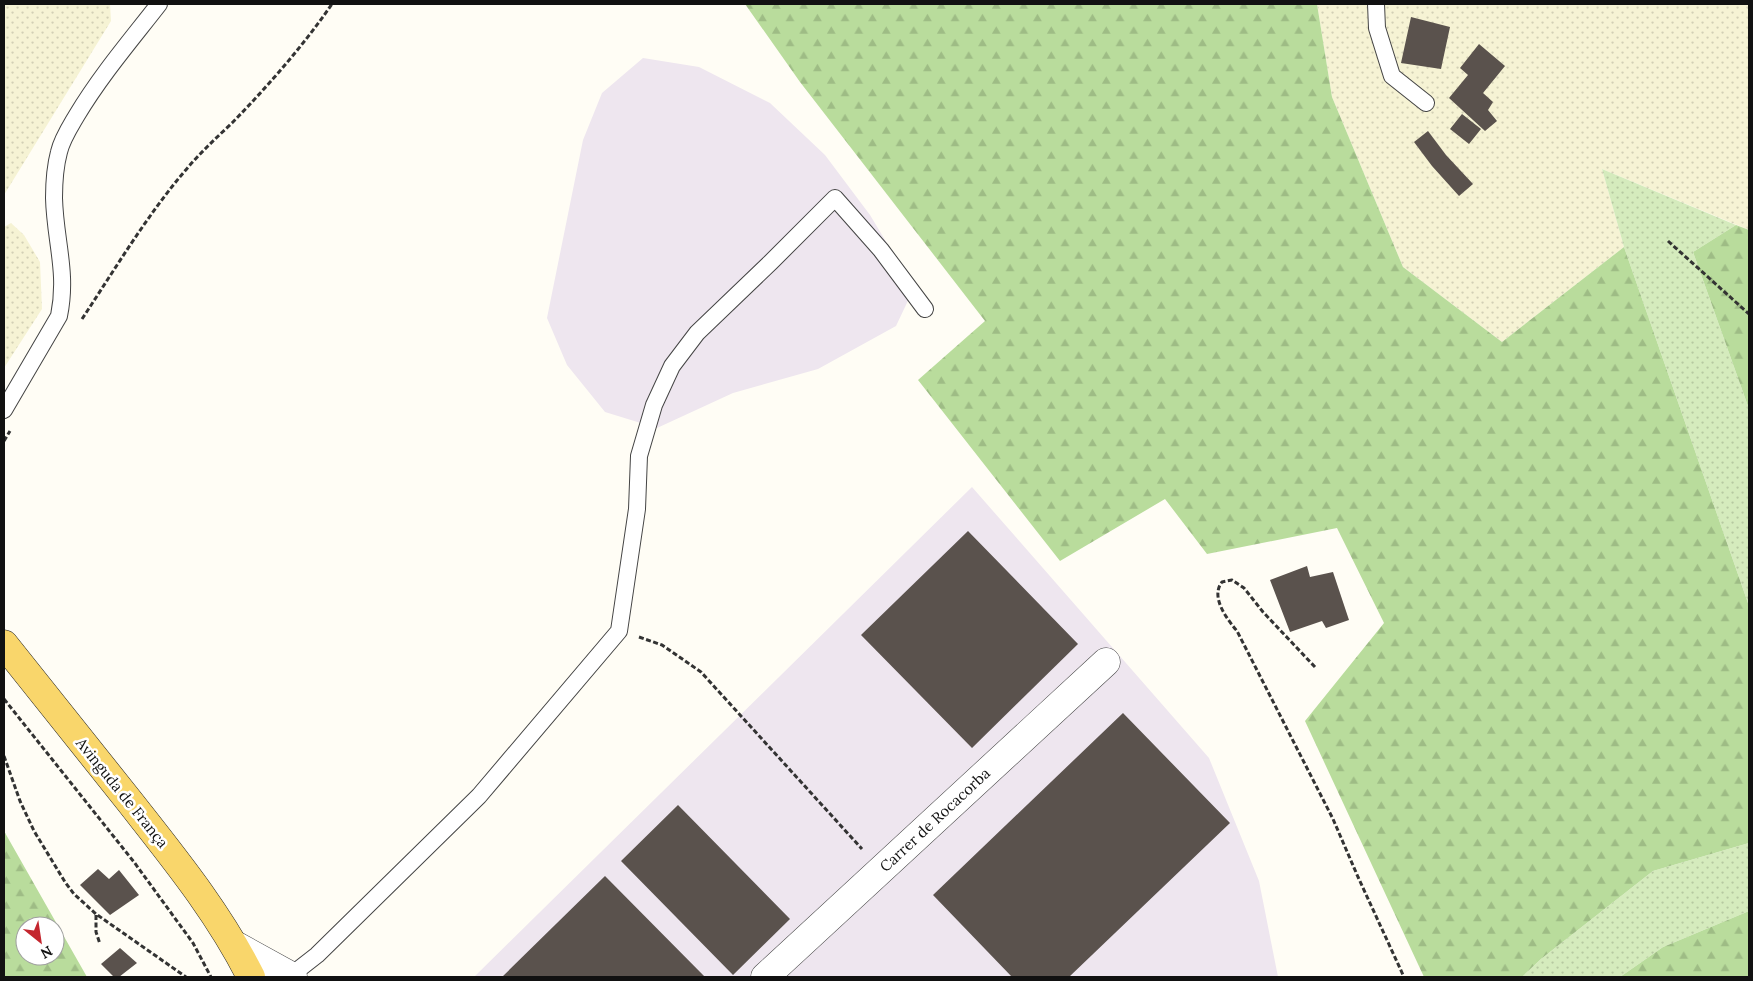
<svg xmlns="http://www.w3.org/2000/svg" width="1753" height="981" viewBox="0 0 1753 981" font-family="Lora,serif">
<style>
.industrial{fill:#eee6ef}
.farmland{fill:url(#farmland-dots)}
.grass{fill:url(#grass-dots)}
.forest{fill:url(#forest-firs);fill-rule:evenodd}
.building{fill:#5a524d}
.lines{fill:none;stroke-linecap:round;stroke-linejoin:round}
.lane-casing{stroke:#444;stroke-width:18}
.street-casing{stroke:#444;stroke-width:29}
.primary-casing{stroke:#222;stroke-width:29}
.path{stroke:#333;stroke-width:3;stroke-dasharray:5 2.5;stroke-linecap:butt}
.lane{stroke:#fff;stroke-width:16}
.street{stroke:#fff;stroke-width:28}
.primary{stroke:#f9d66b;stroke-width:28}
.labels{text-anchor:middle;stroke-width:5;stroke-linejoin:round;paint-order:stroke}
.street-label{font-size:15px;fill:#111;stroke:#fff}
</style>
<defs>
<pattern id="farmland-dots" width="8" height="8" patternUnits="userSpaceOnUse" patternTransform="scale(1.25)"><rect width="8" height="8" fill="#f6f3d4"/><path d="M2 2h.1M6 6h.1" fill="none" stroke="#d2cfb5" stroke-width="1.8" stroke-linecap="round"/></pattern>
<pattern id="grass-dots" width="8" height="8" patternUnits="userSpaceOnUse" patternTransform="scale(1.25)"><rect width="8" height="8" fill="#d5ebbd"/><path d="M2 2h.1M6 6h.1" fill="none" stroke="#b6c8a1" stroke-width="1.8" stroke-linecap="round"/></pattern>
<pattern id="forest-firs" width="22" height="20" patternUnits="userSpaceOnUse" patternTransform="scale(1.25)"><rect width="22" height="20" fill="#b9dc9c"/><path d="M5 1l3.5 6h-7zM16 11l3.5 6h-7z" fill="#9ebc85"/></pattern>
</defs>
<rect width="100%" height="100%" fill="#fffdf5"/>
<!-- industrial -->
<path class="industrial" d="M643 58 699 67 770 103 825 155 870 215 914 288 896 326 818 369 733 393 657 428 605 412 567 365 547 318 583 140 602 93Z
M972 487 1209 758 1259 881 1278 977H474Z"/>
<!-- farmland -->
<path class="farmland" d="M4 4H110L111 21 4 195Z
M1317 4H1749V230L1602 169 1624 247 1502 342 1403 267 1332 97Z
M11 223 24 235 40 262 42 309 4 368V227Z"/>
<!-- grass -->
<path class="grass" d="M1602 169 1736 225 1693 252 1749 409V606L1624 247Z
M1749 843V911L1663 947 1620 977H1522L1541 959 1653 871Z"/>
<!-- forest -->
<path class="forest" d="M745 4H1317L1332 97 1403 267 1502 342 1624 247 1749 606V843L1653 871 1541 959 1522 977H1424L1305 721 1384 623 1337 528 1207 554 1165 499 1060 561 918 380 985 321 800 82Z
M1736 225 1749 230V409L1693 252Z
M4 831 87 977H4ZM25 926H55V956H25Z
M1749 911V977H1620L1663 947Z"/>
<!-- building -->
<path class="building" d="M1411 17 1450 27 1441 69 1401 63Z
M1479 44 1505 66 1483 93 1493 102 1488 110 1497 121 1485 131 1449 98 1468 75 1460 68Z
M1462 114 1481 129 1469 144 1450 129Z
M1428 131 1446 155 1473 184 1459 196 1432 166 1414 142Z
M968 531 1078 644 972 748 861 635Z
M1307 566 1310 577 1333 572 1349 620 1326 628 1322 621 1290 632 1270 580Z
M1123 713 1230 823 1069 977H1012L933 895Z
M678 805 790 919 733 975 621 861Z
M98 869 109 879 119 870 139 895 110 915 80 885Z
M605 876 705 977H502Z
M120 948 137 963 119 977H114L101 964Z"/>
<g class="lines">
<!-- lane casing -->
<g class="lane-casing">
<path id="lane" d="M1376 4 1377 28 1392 76 1426 103
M4 410 59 316C68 272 55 241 54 198 54 183 55 167 59 152 62 139 70 127 77 115 101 75 131 40 159 4
M290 976 317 955 479 796 619 631 637 509 639 456 654 405 672 366 697 333 771 262 835 198 881 250 925 309"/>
</g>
<!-- street casing -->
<g class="street-casing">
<path id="street" d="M235 945 293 977
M765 977 1106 662"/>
</g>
<!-- primary casing -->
<g class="primary-casing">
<path id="primary" d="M4 644C46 697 88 750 130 802 174 858 219 913 251 977"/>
</g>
<!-- path -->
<path class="path" d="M1668 241 1749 314
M82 319C115 269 146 217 184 172 199 154 215 139 232 123 268 86 303 46 332 4
M4 441 10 431
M639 637 662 645 701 672 862 849
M1315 667 1263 612 1244 588 1232 580 1222 582C1210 597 1227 619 1237 631L1333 819 1358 877 1404 977
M4 699 134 862 193 943 211 977
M4 756 20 801 34 831 65 882 74 894 96 914 186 977
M96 915V932L100 944"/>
<!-- lane -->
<use href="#lane" class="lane"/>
<!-- street -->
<use href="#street" class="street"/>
<!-- primary -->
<use href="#primary" class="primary"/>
</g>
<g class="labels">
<!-- street labels -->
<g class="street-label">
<text transform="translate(122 793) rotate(51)" y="5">Avinguda de França</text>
<text transform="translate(935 820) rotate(-43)" y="5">Carrer de Rocacorba</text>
</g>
</g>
<!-- border -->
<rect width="1753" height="981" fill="none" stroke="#111111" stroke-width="10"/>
<!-- north arrow -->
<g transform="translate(40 941) rotate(150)"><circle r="24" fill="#ffffff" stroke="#a0a0a0"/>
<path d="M0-4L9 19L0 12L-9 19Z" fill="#c4262e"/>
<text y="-8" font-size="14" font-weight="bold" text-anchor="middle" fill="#111111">N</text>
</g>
</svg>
